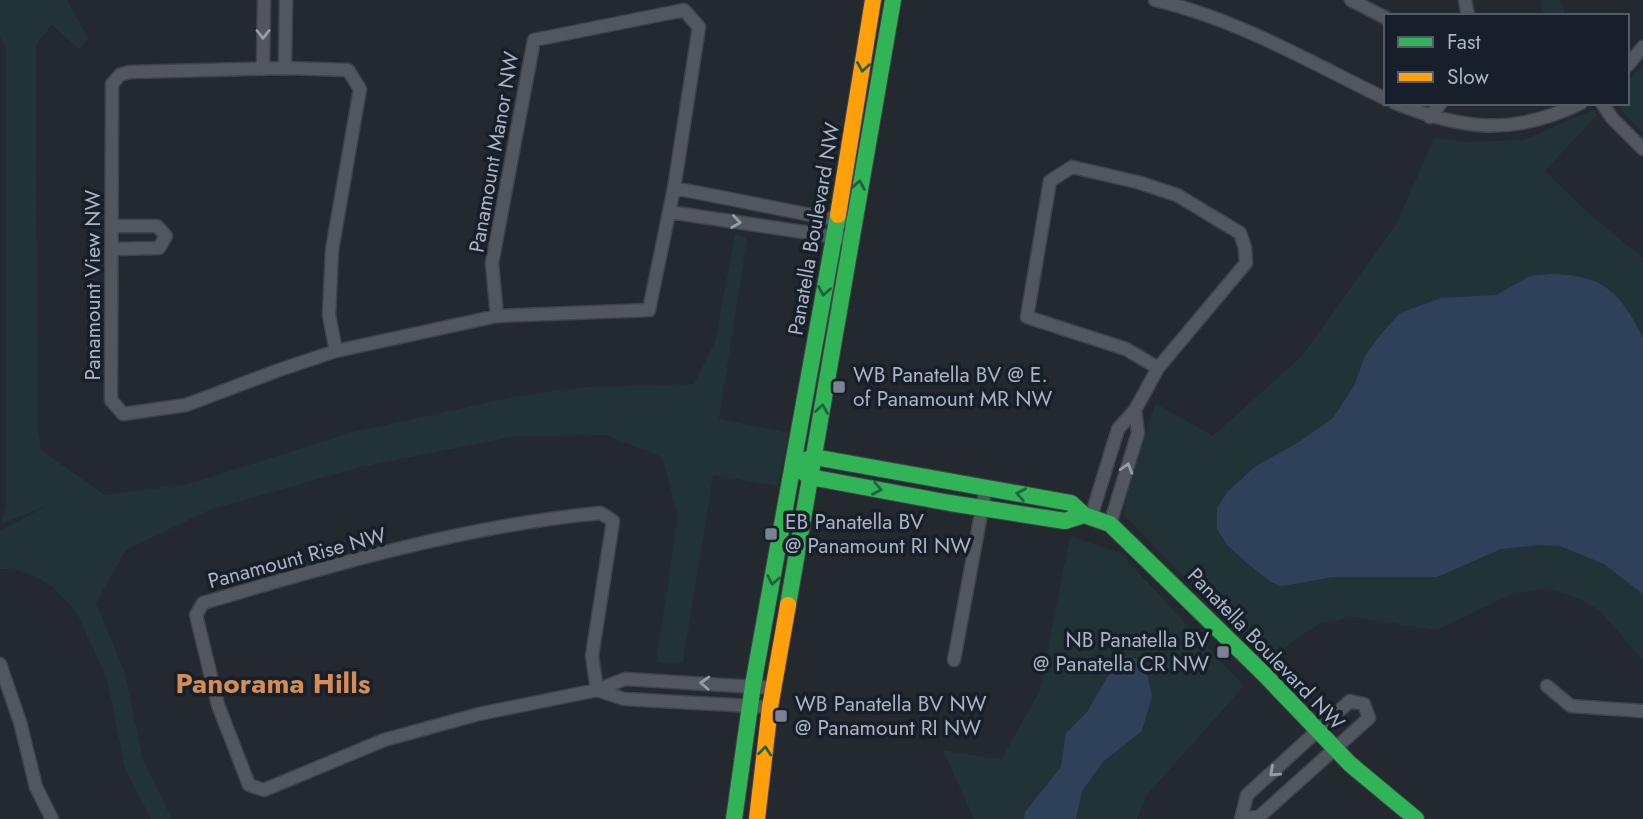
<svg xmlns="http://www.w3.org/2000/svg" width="1643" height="819" viewBox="0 0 1643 819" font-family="Jost,sans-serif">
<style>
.green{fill:#213336}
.water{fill:#2f415a}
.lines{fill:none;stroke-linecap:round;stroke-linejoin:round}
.street-casing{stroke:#404349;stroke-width:15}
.fast-casing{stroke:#404349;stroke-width:18}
.slow-casing{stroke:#404349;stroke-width:18}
.street{stroke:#52575f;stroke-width:12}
.fast{stroke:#30b455;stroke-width:16}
.slow{stroke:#ff9f0a;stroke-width:16}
.oneway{stroke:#959dab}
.oneway2{stroke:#22623d}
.poi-dot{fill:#7c8390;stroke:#171f2a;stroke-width:2.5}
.labels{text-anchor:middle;stroke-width:7;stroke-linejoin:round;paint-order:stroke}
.street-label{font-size:21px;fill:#abb4c4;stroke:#171f2a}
.poi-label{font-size:21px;fill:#abb4c4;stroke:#171f2a;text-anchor:start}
.district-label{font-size:28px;font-weight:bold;fill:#d68d54;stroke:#171f2a}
</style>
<rect width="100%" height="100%" fill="#242930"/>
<!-- green -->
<path class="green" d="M0 0H67L88 38 79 49 52 25 36 44 37 429 41 450 105 495 189 484 353 432 514 397 586 387 694 384 715 342 735 235 747 238 719 419 789 433 778 486 713 475 683 663 656 662 678 516 662 457 606 435 516 436 360 467 209 510 126 550 96 603 125 673 143 760 172 819H151L125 769 107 679 77 613 53 587 35 576 14 569H0V531L46 506 1 524 6 506V48L0 37Z
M1540 0H1561L1565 16H1543Z
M1643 64V133L1621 110 1619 103H1627V82Z
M1595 109 1596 116 1545 171 1588 213 1643 258V660L1599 610 1577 598 1548 588 1512 594 1437 630 1354 617 1320 623 1291 643 1270 664 1124 515 1126 498 1155 403 1213 436 1302 356 1397 223 1434 138 1464 142 1524 140Z
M1070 536 1120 553 1244 686 1146 796 1137 819H974L943 750 1001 760 1040 690Z"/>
<!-- water -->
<path class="water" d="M1551 274C1604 275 1620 292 1643 338V594L1604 564 1560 546 1540 545 1501 549 1437 577H1333L1282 586 1271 582 1247 563 1228 546 1217 529V508L1228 491 1256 466 1299 442 1333 418 1354 386 1365 356 1381 334 1400 313 1441 298 1496 295 1530 276Z
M1120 655 1144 661 1152 696 1142 731 1104 761 1082 791 1076 819H1024L1025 812 1061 767 1066 733 1087 712Z"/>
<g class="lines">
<!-- street casing -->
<g class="street-casing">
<path id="street" d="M1155 0C1237 19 1310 62 1386 99
M1351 0 1386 18
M1465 0 1468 16
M1627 66 1643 47
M285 68 286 0
M263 69 264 0
M1395 103C1463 130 1513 136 1581 103
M1602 103 1612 118 1643 149
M1430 117 1441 103
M674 188 852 223
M669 212 850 239
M113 249 159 248 166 236 157 226H113
M336 351 329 315 332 250 360 89 348 70 285 68 130 72 120 75 112 84 111 400 123 414 186 405 279 370 336 351 497 316 649 310 674 188 699 27 684 10 534 40 492 263 497 316
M1091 517 1118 429 1135 410 1158 368 1246 263 1245 248 1240 233 1177 195 1137 182 1072 167 1050 181 1027 317 1126 349 1158 368
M1110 524 1138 433 1135 410
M954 660 986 487
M0 664 20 722 36 787 52 819
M1547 686 1571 706 1643 711
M597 690 592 656 613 521 601 513C468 525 331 565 203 603L196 615 218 705 249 785 264 790 384 740 479 714 597 690 625 679 773 688
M597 690 624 699 770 707
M1241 819 1247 795 1350 701 1364 704 1369 718 1260 816 1244 819"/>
</g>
<!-- fast casing -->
<g class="fast-casing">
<path id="fast" d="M806 460 814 457 1071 503 1084 515 1110 524 1263 673 1350 764 1416 819
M802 471 810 477 950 503 1065 521 1084 515
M788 605 893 0
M734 819 753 685 838 215"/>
</g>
<!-- slow casing -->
<g class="slow-casing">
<path id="slow" d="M838 215 873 0
M757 819 770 707 788 605"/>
</g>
<!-- street -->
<use href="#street" class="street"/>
<!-- fast -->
<use href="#fast" class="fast"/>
<!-- slow -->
<use href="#slow" class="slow"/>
</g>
<!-- one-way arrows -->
<defs><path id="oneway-chevron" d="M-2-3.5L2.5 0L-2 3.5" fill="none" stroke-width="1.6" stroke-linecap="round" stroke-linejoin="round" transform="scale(1.75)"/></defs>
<g class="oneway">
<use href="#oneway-chevron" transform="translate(263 34) rotate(90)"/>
<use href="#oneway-chevron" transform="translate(736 222) rotate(8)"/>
<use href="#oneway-chevron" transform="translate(1127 468) rotate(-73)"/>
<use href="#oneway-chevron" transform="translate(705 683) rotate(-177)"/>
<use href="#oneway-chevron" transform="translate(1274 772) rotate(138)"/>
</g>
<g class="oneway2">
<use href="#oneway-chevron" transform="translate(863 67) rotate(99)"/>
<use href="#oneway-chevron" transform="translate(859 185) rotate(-80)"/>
<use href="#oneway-chevron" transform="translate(824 291) rotate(100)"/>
<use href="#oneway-chevron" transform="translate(822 409) rotate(-81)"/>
<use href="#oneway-chevron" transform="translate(877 489) rotate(11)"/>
<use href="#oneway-chevron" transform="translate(1021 494) rotate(-169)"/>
<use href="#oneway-chevron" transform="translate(773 580) rotate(101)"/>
<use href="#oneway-chevron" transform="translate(765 751) rotate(-84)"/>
</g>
<!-- markers -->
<g class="poi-dot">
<rect x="832" y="380" width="14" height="14" rx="3.5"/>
<rect x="764" y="527" width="14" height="14" rx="3.5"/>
<rect x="1216" y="645" width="14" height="14" rx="3.5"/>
<rect x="774" y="709" width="14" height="14" rx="3.5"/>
</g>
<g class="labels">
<!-- street labels -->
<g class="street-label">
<text transform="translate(494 152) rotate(-80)" y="7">Panamount Manor NW</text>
<text transform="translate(814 229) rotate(-80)" y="7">Panatella Boulevard NW</text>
<text transform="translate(93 285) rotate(-90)" y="7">Panamount View NW</text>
<text transform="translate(297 558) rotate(-15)" y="7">Panamount Rise NW</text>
<text transform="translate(1266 649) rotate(46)" y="7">Panatella Boulevard NW</text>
</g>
<!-- poi labels -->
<g class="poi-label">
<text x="853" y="382">WB Panatella BV @ E.<tspan x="853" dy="24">of Panamount MR NW</tspan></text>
<text x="785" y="529">EB Panatella BV<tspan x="785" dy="24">@ Panamount RI NW</tspan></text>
<text x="1209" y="647" text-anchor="end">NB Panatella BV<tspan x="1209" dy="24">@ Panatella CR NW</tspan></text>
<text x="795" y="711">WB Panatella BV NW<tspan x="795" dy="24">@ Panamount RI NW</tspan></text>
</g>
<!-- district labels -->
<g class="district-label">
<text x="273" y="693">Panorama Hills</text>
</g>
</g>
<!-- legend -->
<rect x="1384" y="14" width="245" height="91" fill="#171f2a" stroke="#525b68" stroke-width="2"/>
<rect x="1398" y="37" width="35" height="10" fill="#30b455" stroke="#525b68" stroke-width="2"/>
<text x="1447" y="49" font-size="21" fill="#abb4c4">Fast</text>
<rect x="1398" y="72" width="35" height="10" fill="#ff9f0a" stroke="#525b68" stroke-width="2"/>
<text x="1447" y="84" font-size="21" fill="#abb4c4">Slow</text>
</svg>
